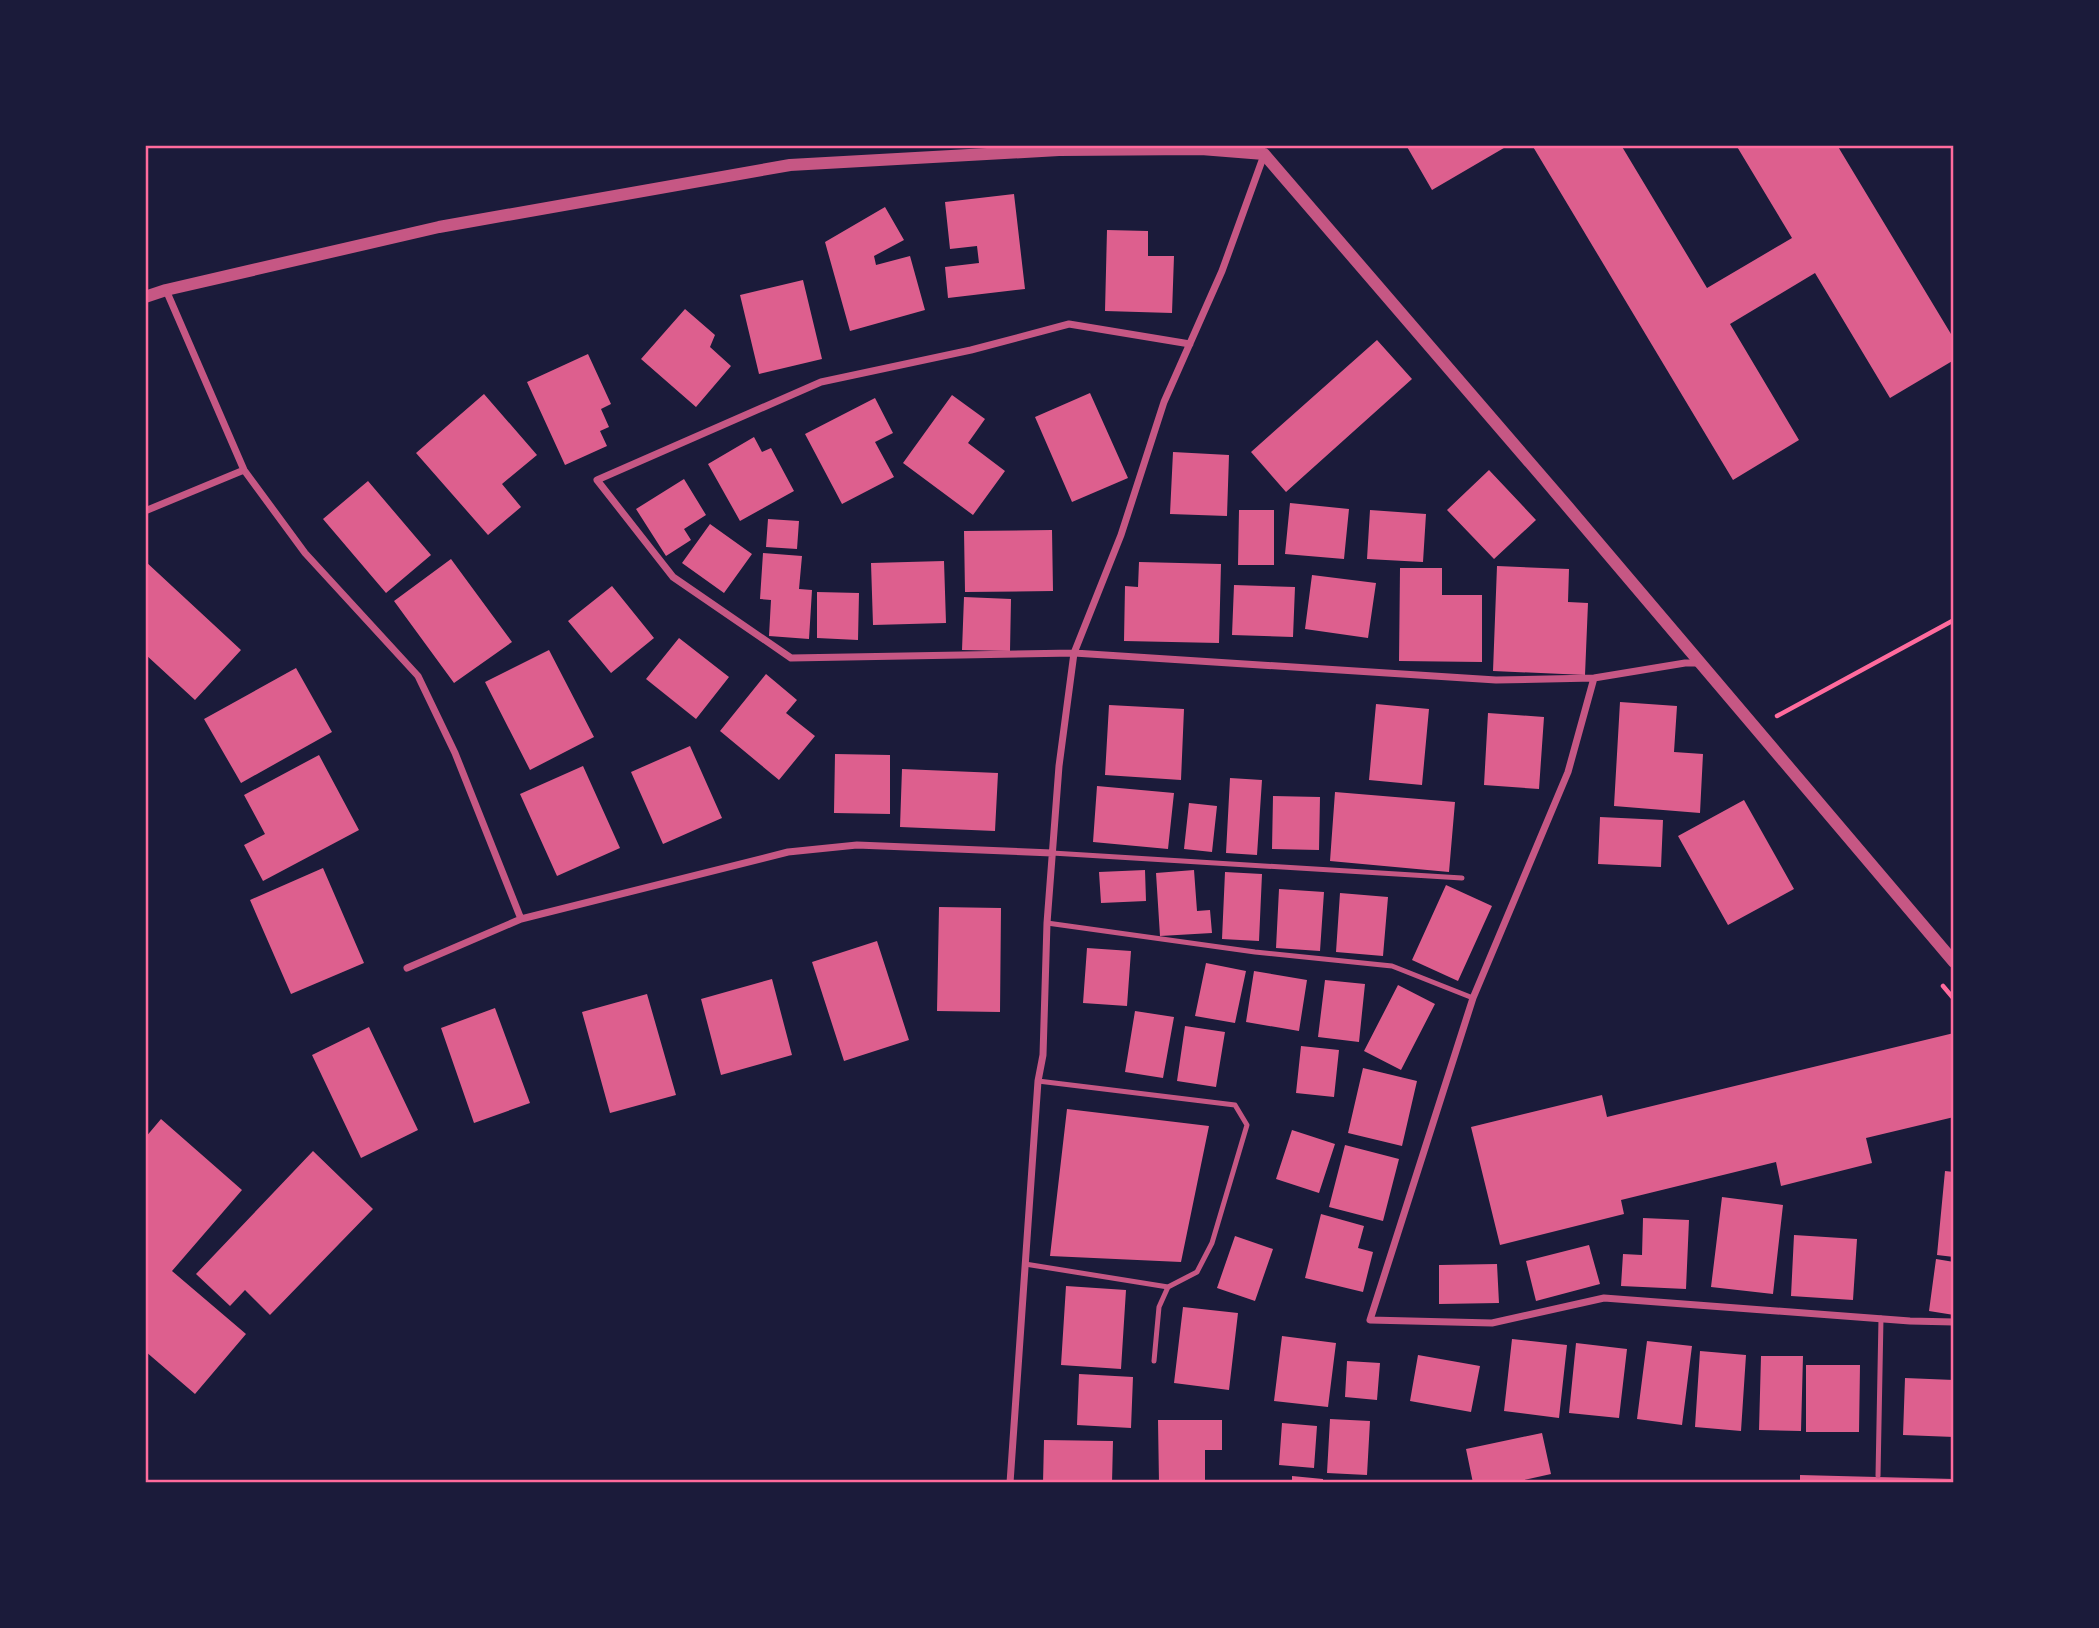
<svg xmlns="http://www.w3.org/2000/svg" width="2099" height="1628" viewBox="0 0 2099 1628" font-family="'Sofia Sans Condensed',sans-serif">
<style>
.building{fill:#dd5f8e}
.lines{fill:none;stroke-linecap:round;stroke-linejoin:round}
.path{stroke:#ff6b9d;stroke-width:4.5}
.service{stroke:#c65784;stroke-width:5}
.minor{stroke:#c65784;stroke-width:7}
.tertiary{stroke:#c65784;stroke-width:12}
.neatline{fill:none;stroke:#ff6b9d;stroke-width:2.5}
</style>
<rect width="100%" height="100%" fill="#1b1b3a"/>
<!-- building -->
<path class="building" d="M1406 145H1509L1432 190Z
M1532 145H1621L1707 288 1792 238 1736 145H1837L1954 339V360L1890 398 1815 273 1730 324 1799 440 1733 480Z
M1014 194 1025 289 948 298 945 267 979 263 977 246 950 249 945 202Z
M885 207 904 240 874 256 876 265 910 256 925 310 850 331 825 242Z
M1107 230 1148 231V256H1174L1172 313 1105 311Z
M803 280 822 359 759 374 740 295Z
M685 309 715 335 710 347 731 366 696 407 641 359Z
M1377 340 1412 379 1286 492 1251 452Z
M588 354 611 404 601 409 609 427 600 431 607 446 565 465 527 382Z
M1090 393 1128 478 1072 502 1035 417Z
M484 394 537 455 502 484 521 507 488 535 416 453Z
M952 395 985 419 968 443 1005 471 973 515 903 463Z
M875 398 893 433 875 442 894 477 842 504 805 434Z
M754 437 762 452 771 448 794 491 740 521 708 464Z
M1173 452 1229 455 1227 516 1170 514Z
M1489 470 1536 520 1494 559 1447 510Z
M684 479 706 515 684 529 691 540 666 556 636 509Z
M368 481 431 555 386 593 323 519Z
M1290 503 1349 509 1344 559 1285 554Z
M1239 510H1274V565H1238Z
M1370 510 1426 514 1423 562 1367 559Z
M768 519 799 521 797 549 766 547Z
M710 524 752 554 724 593 682 563Z
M1052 530 1053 591 965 592 964 531Z
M763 553 802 556 799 589 812 590 809 639 769 636 771 600 760 599Z
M451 559 512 642 454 683 394 601Z
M145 561 241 650 195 700 145 654Z
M944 561 946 623 873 625 871 563Z
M1139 562 1221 564 1219 643 1124 641 1125 586 1138 587Z
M1497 566 1569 569 1568 602 1588 603 1585 675 1493 671Z
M1400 568H1442V595H1482V662L1399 661Z
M1312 575 1376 583 1368 638 1305 629Z
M1234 585 1295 587 1293 637 1232 635Z
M612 586 654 638 611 673 568 621Z
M817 592 859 593 858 640 817 638Z
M964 597 1011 599 1010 651 962 650Z
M679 638 729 677 696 719 646 679Z
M549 650 594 737 530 770 485 682Z
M296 668 332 732 241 783 204 719Z
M766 674 797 700 786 713 815 736 779 780 720 731Z
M1620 702 1677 706 1674 752 1703 754 1700 813 1614 806Z
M1376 704 1429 709 1422 785 1369 780Z
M1109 705 1184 709 1181 780 1105 775Z
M1488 713 1544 717 1539 789 1484 785Z
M690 746 722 818 663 844 631 772Z
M835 754 890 755V814L834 813Z
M319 755 359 830 263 881 244 845 265 834 244 795Z
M583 766 620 848 557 876 520 794Z
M902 769 998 773 995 831 900 827Z
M1230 778 1262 780 1257 855 1226 853Z
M1097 786 1174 793 1168 849 1093 842Z
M1335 792 1455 802 1449 872 1330 861Z
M1273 796 1320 797 1319 850 1272 849Z
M1744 800 1794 889 1728 925 1678 836Z
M1189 803 1217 806 1212 852 1184 849Z
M1600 817 1663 820 1661 867 1598 864Z
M323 868 364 963 291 994 250 900Z
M1145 870 1146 901 1101 903 1099 872Z
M1194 870 1197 911 1210 910 1212 933 1160 936 1156 873Z
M1225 872 1262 874 1259 941 1222 939Z
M1446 885 1492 906 1458 981 1412 960Z
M1279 889 1324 892 1320 951 1276 948Z
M1340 893 1388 897 1383 956 1336 952Z
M939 907 1001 908 1000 1012 937 1011Z
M877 941 909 1040 844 1061 812 962Z
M1087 948 1131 951 1127 1006 1083 1003Z
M1206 963 1246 971 1235 1023 1195 1016Z
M1254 971 1307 980 1299 1031 1246 1022Z
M772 979 792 1055 721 1075 701 999Z
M1325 980 1365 984 1359 1042 1318 1037Z
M1398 985 1435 1004 1401 1070 1364 1051Z
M647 994 676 1095 610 1113 582 1012Z
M495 1008 530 1103 474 1123 441 1028Z
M1135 1011 1174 1017 1163 1078 1125 1072Z
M1185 1026 1225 1032 1216 1087 1177 1081Z
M369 1027 418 1130 361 1158 312 1055Z
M1954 1033V1117L1866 1138 1872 1163 1781 1186 1776 1162 1621 1200 1624 1214 1500 1245 1471 1127 1602 1095 1607 1117Z
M1301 1046 1339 1050 1334 1097 1296 1093Z
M1363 1068 1417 1081 1402 1146 1348 1133Z
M1067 1109 1209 1126 1181 1262 1050 1256Z
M161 1119 242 1190 172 1271 246 1334 195 1394 145 1351V1138Z
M1292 1130 1335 1144 1319 1193 1276 1179Z
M1345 1145 1399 1159 1383 1221 1329 1207Z
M313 1151 373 1209 270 1315 245 1290 230 1306 196 1274Z
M1945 1171 1954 1172V1257L1937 1255Z
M1722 1197 1783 1205 1773 1294 1711 1287Z
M1321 1214 1364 1226 1358 1248 1373 1252 1363 1292 1305 1278Z
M1643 1218 1689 1220 1686 1289 1621 1286 1623 1254 1642 1255Z
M1794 1235 1857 1239 1853 1300 1791 1296Z
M1235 1236 1273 1249 1255 1301 1217 1288Z
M1589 1245 1600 1284 1536 1301 1526 1261Z
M1936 1259 1954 1262V1315L1929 1311Z
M1497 1264 1499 1303 1439 1304V1265Z
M1066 1286 1126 1290 1121 1369 1061 1365Z
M1183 1307 1238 1313 1229 1390 1174 1383Z
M1282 1336 1336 1343 1328 1407 1274 1401Z
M1512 1339 1567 1345 1559 1418 1504 1411Z
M1647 1341 1692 1346 1682 1425 1637 1419Z
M1576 1343 1627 1349 1619 1418 1569 1413Z
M1700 1351 1746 1355 1741 1431 1695 1427Z
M1418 1355 1480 1366 1471 1412 1410 1401Z
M1761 1356H1803L1801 1431 1759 1430Z
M1347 1361 1380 1363 1377 1400 1345 1397Z
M1806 1365H1860L1859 1432H1806Z
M1079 1374 1133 1377 1131 1428 1077 1425Z
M1905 1378 1954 1380V1437L1903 1435Z
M1330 1419 1370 1421 1367 1475 1327 1473Z
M1158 1420H1222V1450H1205V1483H1159Z
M1282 1423 1317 1426 1314 1468 1279 1465Z
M1542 1433 1551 1474 1511 1483H1473L1466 1449Z
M1044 1440 1113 1441 1112 1483H1043Z
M1800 1475 1954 1479V1483H1800Z
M1292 1476 1323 1479V1483H1292Z"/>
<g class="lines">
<!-- path -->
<path class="path" d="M1777 716 1954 620
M1943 986 1954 999"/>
<!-- service -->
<path class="service" d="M1052 853 1462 878
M1047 923 1255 952 1392 966 1473 998
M1038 1081 1235 1105 1247 1125 1212 1243 1197 1272 1168 1287 1159 1307 1154 1361
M1025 1264 1168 1287
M1878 1476 1881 1318"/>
<!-- minor -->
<path class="minor" d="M166 290 244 470 305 553 418 676 455 753 521 919
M1190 344 1069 324 971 350 821 382 597 480 673 577 791 658 1074 653 1496 680 1594 678 1685 663H1699
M145 511 244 470
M1594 678 1568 772 1473 998 1370 1320 1492 1323 1604 1298 1910 1321 1954 1322
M407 968 521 919 788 852 857 845 1052 853
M1010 1483 1038 1081 1043 1055 1047 923 1059 766 1074 653 1121 535 1164 402 1222 271 1264 155"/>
<!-- tertiary -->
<path class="tertiary" d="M145 297 166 290 439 227 790 165 1059 150 1201 149 1264 154 1568 507 1954 962"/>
</g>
<!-- border -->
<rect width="2099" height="1628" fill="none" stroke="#1b1b3a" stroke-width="294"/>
<rect x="147" y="147" width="1805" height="1334" class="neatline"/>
</svg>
